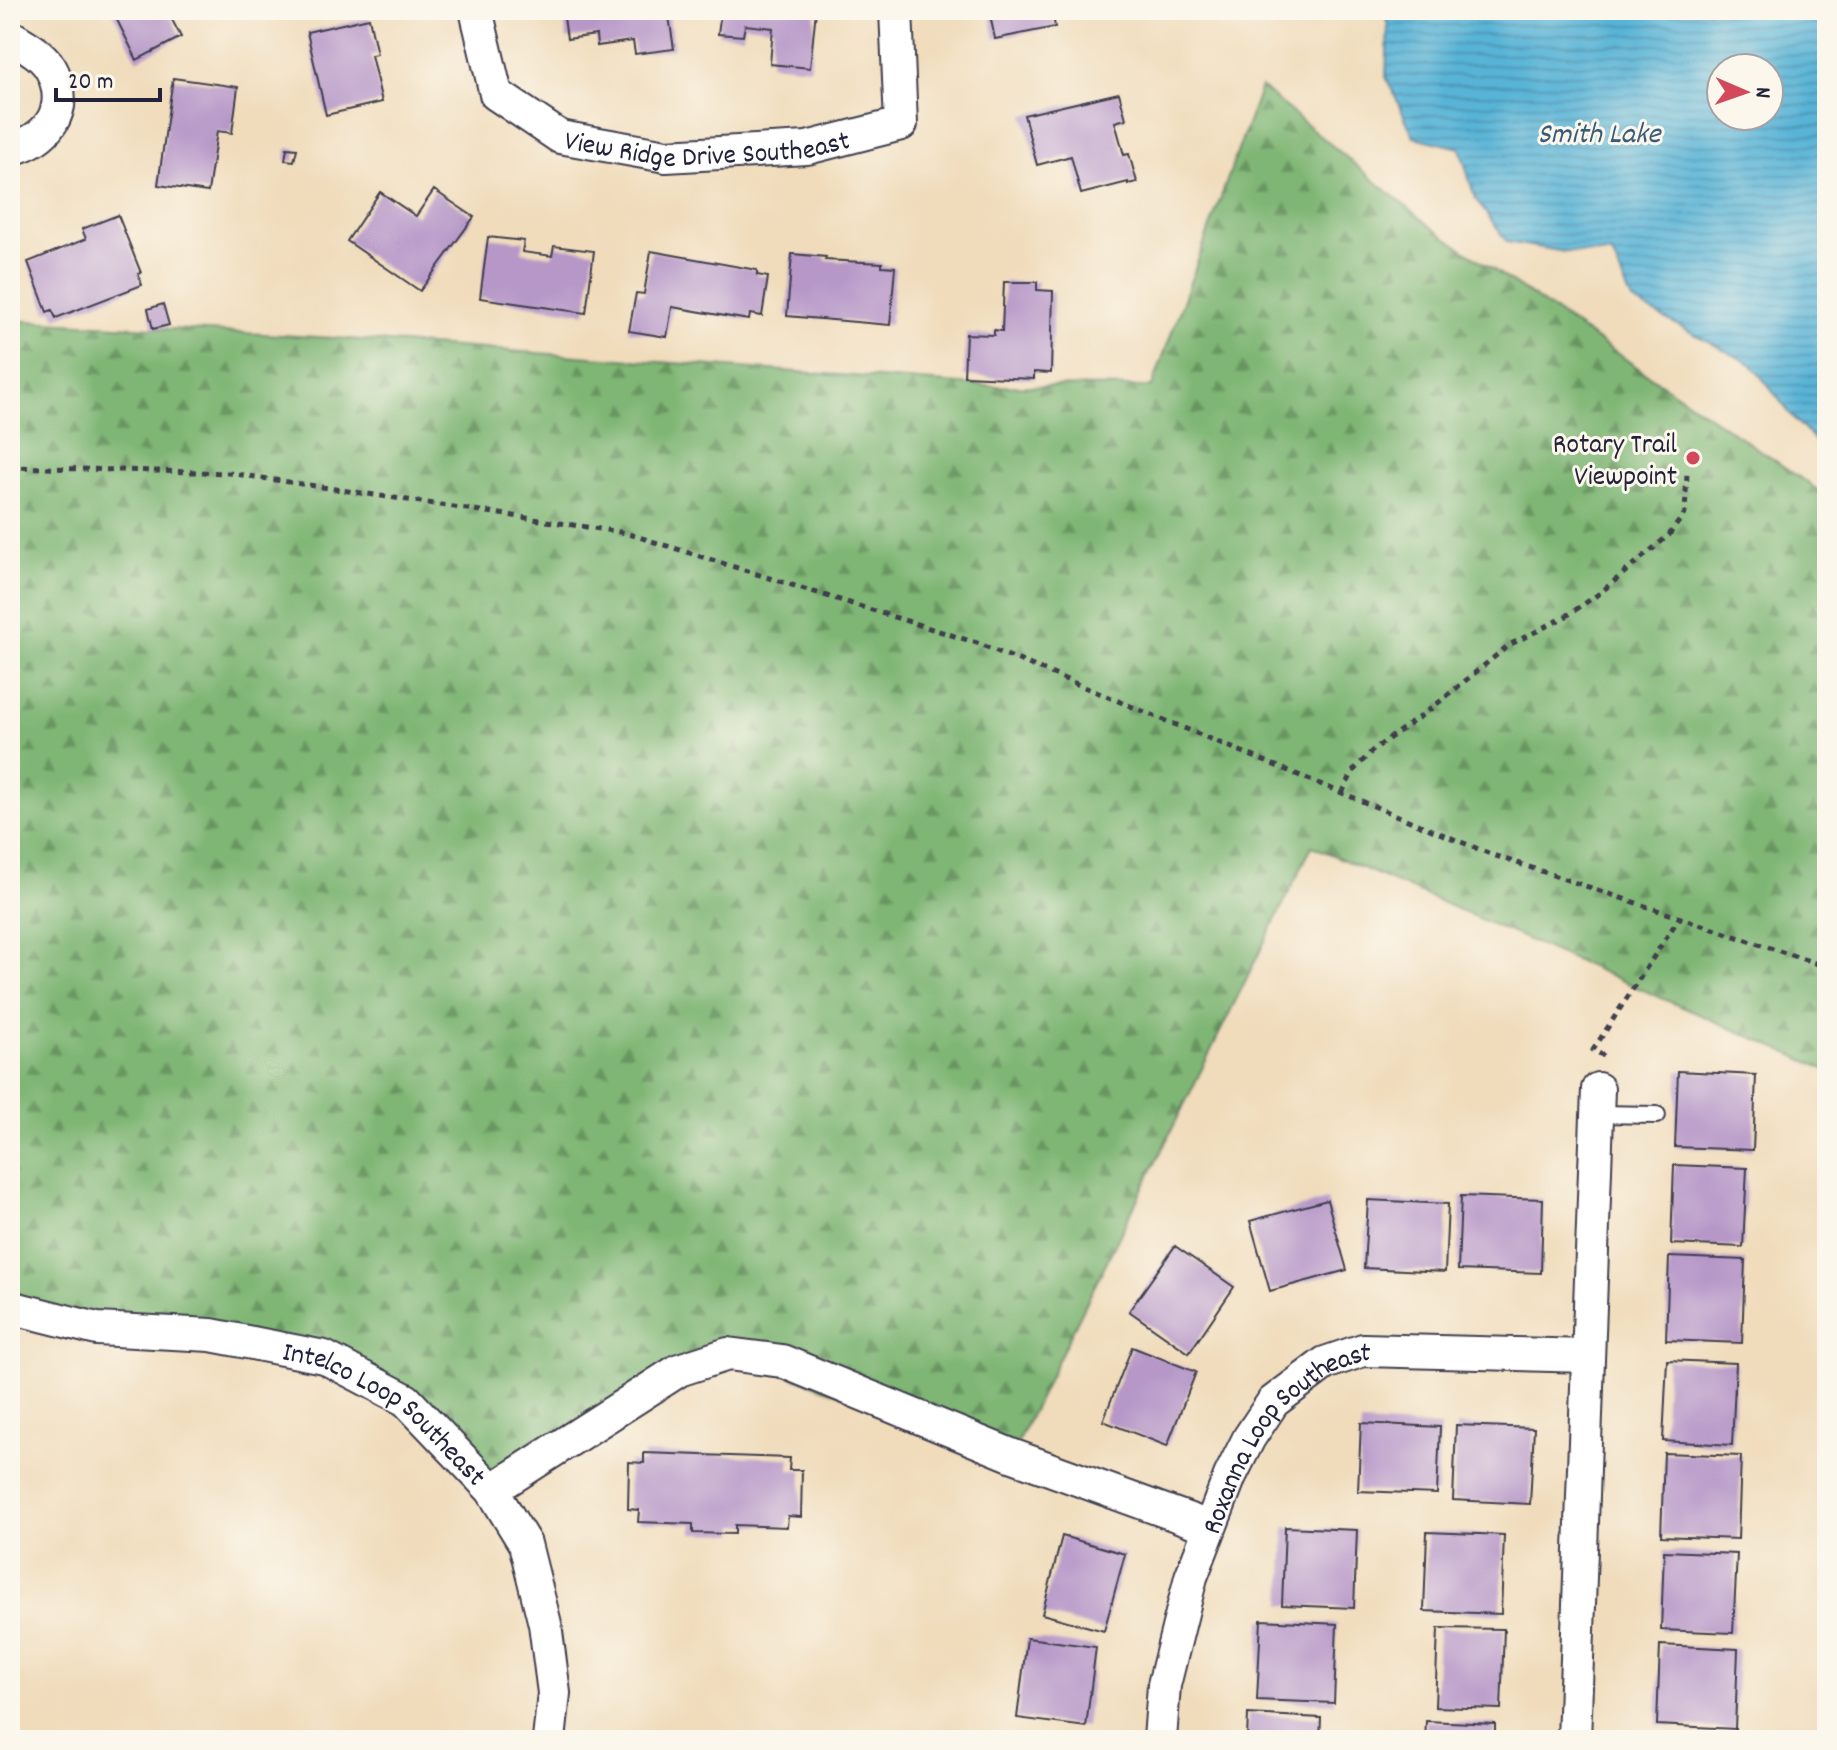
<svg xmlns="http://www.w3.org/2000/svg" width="1837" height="1750" viewBox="0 0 1837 1750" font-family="Dekko,sans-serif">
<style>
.forest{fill:url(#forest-firs);stroke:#506c58;stroke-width:2}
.water{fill:url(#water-rules);stroke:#3e6b89;stroke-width:2;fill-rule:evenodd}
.building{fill:#b697c8}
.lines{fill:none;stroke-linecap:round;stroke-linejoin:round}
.lane-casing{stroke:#413e4e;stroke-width:20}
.street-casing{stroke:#413e4e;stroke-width:36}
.path{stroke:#413e4e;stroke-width:5;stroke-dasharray:6 6;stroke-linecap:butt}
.lane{stroke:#fff;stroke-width:16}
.street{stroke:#fff;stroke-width:32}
.poi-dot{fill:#d1495b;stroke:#fbf7ec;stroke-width:3}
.labels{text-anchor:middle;stroke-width:6;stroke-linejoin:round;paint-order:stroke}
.street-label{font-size:28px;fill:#22223b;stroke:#fbf7ec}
.poi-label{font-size:28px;fill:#22223b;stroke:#fbf7ec;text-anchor:end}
.water-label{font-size:30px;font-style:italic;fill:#385c79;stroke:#fbf7ec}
</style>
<defs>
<pattern id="forest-firs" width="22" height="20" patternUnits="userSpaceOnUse" patternTransform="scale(2)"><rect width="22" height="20" fill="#7fb674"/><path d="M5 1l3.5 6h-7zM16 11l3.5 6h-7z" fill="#689460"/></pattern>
<pattern id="water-rules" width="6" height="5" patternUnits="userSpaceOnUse" patternTransform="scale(2)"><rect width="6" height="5" fill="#59b4d7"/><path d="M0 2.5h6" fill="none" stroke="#4992b0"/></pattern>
</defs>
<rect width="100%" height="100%" fill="#fbf7ec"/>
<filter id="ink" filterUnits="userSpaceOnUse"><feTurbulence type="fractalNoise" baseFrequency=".0125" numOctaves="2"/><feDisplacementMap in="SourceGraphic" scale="16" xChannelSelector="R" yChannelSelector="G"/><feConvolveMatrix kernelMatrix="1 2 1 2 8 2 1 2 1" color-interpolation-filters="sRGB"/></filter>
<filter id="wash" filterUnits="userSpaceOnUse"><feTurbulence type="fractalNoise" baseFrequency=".006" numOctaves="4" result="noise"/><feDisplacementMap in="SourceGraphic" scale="32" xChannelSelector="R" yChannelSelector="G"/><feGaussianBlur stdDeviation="1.8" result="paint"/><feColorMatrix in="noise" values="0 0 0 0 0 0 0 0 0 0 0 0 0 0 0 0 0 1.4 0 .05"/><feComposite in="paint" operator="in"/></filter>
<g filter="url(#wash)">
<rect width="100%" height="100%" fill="#f0dcbb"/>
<!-- forest -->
<path class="forest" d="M1261 87 1432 228 1827 496V1070L1312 846 1011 1455 728 1354 492 1490 448 1441 324 1357 10 1307V320L334 338 988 386 1152 387Z"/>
<!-- water -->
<path class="water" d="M1384 10H1827V453L1796 421 1751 364 1632 301 1612 254 1565 252 1507 242 1475 198 1460 148 1414 137 1386 77 1388 26ZM1721 68H1769V116H1721Z"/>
<g id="blocks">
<!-- building -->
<path class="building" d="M112 10H167L181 37 137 60Z
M563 10H668L674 49 635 54 633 41 597 46 596 35 567 39Z
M721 10H816L810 68 770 64 773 28 745 25 743 36 718 34Z
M989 10H1052L1055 27 995 39Z
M369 18 377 54 371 55 382 102 326 115 307 32Z
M173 78 238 87 232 133 217 131 208 192 158 185Z
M1119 93 1126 119 1115 122 1124 155 1129 154 1137 182 1128 184V182L1081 194 1071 156 1037 165 1024 115Z
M287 148 297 149 294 161 285 160Z
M434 190 474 217 420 291 347 241 380 192 416 216Z
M118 215 141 273 138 274 142 285 56 318 52 310 47 312 28 262 86 239 82 229Z
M488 237 524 241 522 252 552 256 554 246 594 251 586 313 480 298Z
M651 251 757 270V275L768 277 762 316 750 314 749 320 672 307 667 337 629 331 636 293 644 294Z
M792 254 826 257 825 260 882 263V266L895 267 890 325 787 316Z
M1004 282H1037V290L1053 291 1051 373 1034 372V379L964 376 966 334 994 335V330L1002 331Z
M163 304 169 325 153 329 148 309Z
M1678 1071 1756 1075 1753 1150 1675 1147Z
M1674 1165 1747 1168 1743 1247 1671 1244Z
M1461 1196 1543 1199 1541 1273 1458 1270Z
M1327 1200 1347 1270 1270 1291 1250 1221Z
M1368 1200 1448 1204 1445 1272 1364 1268Z
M1175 1246 1234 1287 1189 1353 1129 1311Z
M1669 1257 1745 1260 1742 1343 1666 1340Z
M1132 1347 1196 1372 1167 1446 1103 1421Z
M1667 1360 1736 1363 1732 1445 1663 1441Z
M1361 1423 1440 1427 1437 1494 1358 1491Z
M1456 1425 1534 1428 1530 1504 1453 1500Z
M644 1453 790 1458 789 1470H802L801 1517 788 1516 787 1527 735 1525V1534L693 1533V1524L638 1522 639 1510 628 1509 629 1462 644 1463Z
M1664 1453 1741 1456 1738 1539 1661 1536Z
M1285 1527 1357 1530 1354 1608 1282 1605Z
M1427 1532 1504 1535 1501 1614 1424 1611Z
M1062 1536 1125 1554 1104 1631 1042 1614Z
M1664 1551 1737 1554 1733 1633 1661 1630Z
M1261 1620 1337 1624 1334 1703 1257 1700Z
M1438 1628 1504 1629 1501 1709 1435 1707Z
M1027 1638 1096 1647 1086 1727 1017 1718Z
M1660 1645 1738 1649 1735 1729 1657 1725Z
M1248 1714 1321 1718 1320 1740H1247Z
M1426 1721 1495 1724V1740H1425Z"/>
</g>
</g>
<g filter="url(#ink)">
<use href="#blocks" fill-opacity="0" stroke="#413e4e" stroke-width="2"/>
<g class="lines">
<!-- lane casing -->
<g class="lane-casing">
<path id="lane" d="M1598 1114 1657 1115"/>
</g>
<!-- street casing -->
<g class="street-casing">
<g id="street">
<path id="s1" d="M476 10 496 94 560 137 666 156 807 148 901 124 896 10"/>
<path d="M10 36C26 46 45 55 53 73 70 111 47 140 10 149"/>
<path id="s2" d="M10 1307 97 1329 211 1335 324 1357 406 1400 492 1490 525 1544 545 1624 554 1693 549 1740"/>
<path d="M492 1490 679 1370 728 1354 782 1361 1011 1455 1209 1527"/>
<path id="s3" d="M1160 1740 1164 1685 1191 1577 1230 1476 1249 1438 1273 1402 1325 1363 1363 1350 1587 1356"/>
<path d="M1574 1740 1598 1089"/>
</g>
</g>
<!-- path -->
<path class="path" d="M10 467 229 473 626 533 977 643 1493 855 1827 967
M1342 793 1354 770 1373 750 1432 708 1509 645 1565 617 1600 593 1669 535 1685 513 1687 473
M1604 1056 1593 1050 1679 918"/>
<!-- lane -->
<use href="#lane" class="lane"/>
<!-- street -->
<use href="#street" class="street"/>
</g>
</g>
<!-- markers -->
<circle class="poi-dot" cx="1693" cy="458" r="8"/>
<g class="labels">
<!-- street labels -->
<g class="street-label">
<text dy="10" stroke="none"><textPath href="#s1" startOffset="312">View Ridge Drive Southeast</textPath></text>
<text dy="10" stroke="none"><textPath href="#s2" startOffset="400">Intelco Loop Southeast</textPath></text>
<text dy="10" stroke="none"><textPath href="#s3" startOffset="344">Roxanna Loop Southeast</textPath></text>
</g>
<!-- poi labels -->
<g class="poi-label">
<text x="1677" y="452">Rotary Trail<tspan x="1677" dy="32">Viewpoint</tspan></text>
</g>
<!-- water labels -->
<g class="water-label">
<text x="1599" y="142">Smith Lake</text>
</g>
</g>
<!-- margin -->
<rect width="1837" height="1750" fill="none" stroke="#fbf7ec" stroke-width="40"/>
<!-- north arrow -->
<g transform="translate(1745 92) rotate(92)"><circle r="38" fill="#fbf7ec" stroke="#a4a2a5" stroke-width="2"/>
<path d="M0-6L14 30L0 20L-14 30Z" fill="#d1495b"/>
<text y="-12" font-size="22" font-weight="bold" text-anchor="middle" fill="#22223b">N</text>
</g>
<!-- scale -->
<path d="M56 88v12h104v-12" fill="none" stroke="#22223b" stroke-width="4"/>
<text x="68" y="88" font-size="24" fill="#22223b" stroke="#fbf7ec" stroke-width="6" paint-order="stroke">20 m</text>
</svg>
